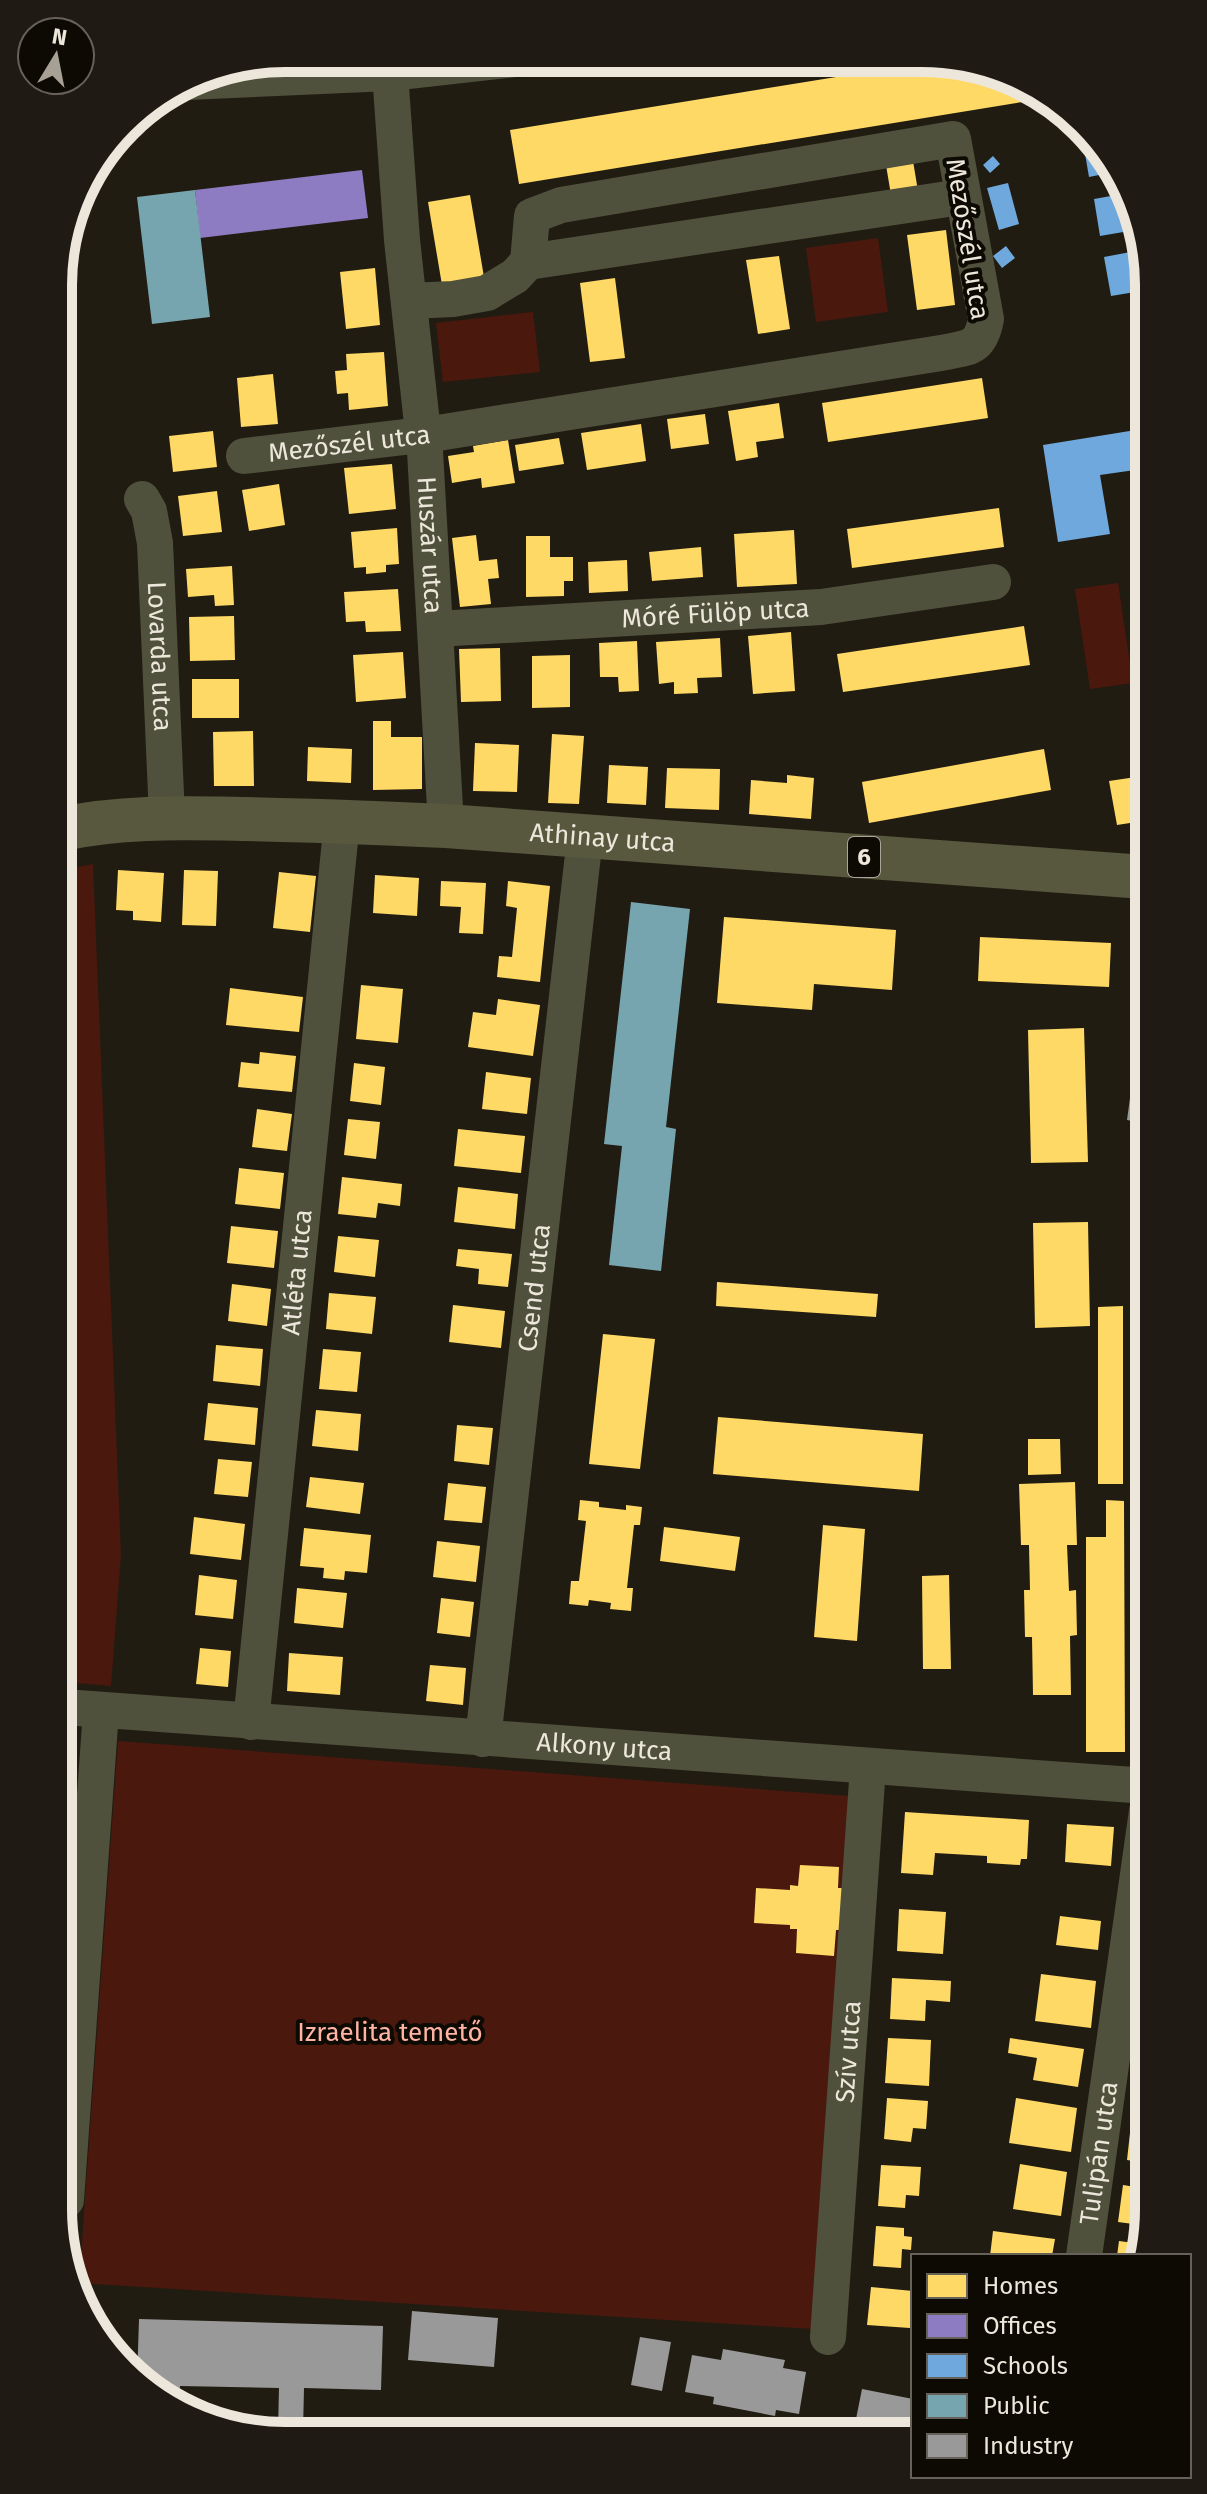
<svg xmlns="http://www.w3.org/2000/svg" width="1207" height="2494" viewBox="0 0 1207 2494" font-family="'Fira Sans',sans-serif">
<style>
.green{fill:#4b180d}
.homes{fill:#ffd966}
.offices{fill:#8e7cc3}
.schools{fill:#6fa8dc}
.public{fill:#76a5af}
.industry{fill:#999}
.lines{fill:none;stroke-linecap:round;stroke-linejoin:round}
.minor{stroke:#50513d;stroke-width:36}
.major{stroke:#57583e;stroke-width:44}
.labels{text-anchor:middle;stroke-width:8;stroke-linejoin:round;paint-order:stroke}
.shield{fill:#0d0903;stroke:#aaa49a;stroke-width:2}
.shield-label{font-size:24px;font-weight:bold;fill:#ede7db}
.street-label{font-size:26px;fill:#ede7db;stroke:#0d0903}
.park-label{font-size:26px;fill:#feb3a3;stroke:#0d0903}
.rim{fill:none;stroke:#ede7db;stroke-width:10}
</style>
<rect width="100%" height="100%" fill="#211c12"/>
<!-- green -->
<path class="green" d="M878 238 888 312 816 322 806 248Z
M533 312 540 372 443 382 436 323Z
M1118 583 1133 683 1090 689 1075 589Z
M93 864 121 1554 111 1686 64 1682 62 870Z
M118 1741 850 1796 813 2329 79 2283Z"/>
<!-- homes -->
<path class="homes" d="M929 62H966L1041 99 519 184 510 130Z
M913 161 918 191 891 195 886 165Z
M470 195 484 277 442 285 428 202Z
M946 230 955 305 917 310 907 235Z
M779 256 790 329 758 334 746 260Z
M375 268 380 325 346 329 340 272Z
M615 278 625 358 590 362 580 283Z
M384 352 388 406 349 410 348 393 337 394 335 371 347 370 346 354Z
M273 374 278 424 241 427 237 378Z
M982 378 988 418 828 442 822 403Z
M779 403 784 438 756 442 758 457 736 461 728 411Z
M705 414 709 444 671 449 667 419Z
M641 424 646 461 587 470 581 433Z
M213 431 217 467 173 472 169 436Z
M559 438 564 464 519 471 515 445Z
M508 440 515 483 482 488 481 478 452 483 448 456 474 452 473 446Z
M392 464 396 509 349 514 344 468Z
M279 484 285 525 249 531 242 490Z
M217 491 222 532 183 536 178 496Z
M999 508 1004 547 852 568 847 529Z
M397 528 399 564 386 565V572L366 574V567L354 568 351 532Z
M794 530 797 584 737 587 734 534Z
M476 535 479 561 497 559 499 578 488 579 491 604 460 607 452 538Z
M526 536H550V557H573V581H564V596L526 597Z
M701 547 703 577 652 581 649 552Z
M627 560 628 591 589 593 588 562Z
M232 566 234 605 215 606 214 595 188 597 186 569Z
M398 589 401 631 366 632 365 621 346 622 344 592Z
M234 616 235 660 190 661 189 617Z
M1024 626 1030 665 843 692 837 654Z
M76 632 77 677 61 678V633Z
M791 632 795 691 753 694 748 636Z
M720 638 722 677 697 678 698 693 674 694V682L659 684 656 642Z
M637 641 639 691 619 692 618 677H600L599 643Z
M500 648 501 701 461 702 459 649Z
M403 652 406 698 356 702 353 655Z
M570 655V707L532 708V656Z
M192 679H239V718H192Z
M373 721H391V737H422V789L373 790Z
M253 731 254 786H214L213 732Z
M552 734 584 736 579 804 548 803Z
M475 743 519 745 517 792 473 791Z
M308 747 352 749 351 783 307 781Z
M1044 749 1051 790 869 823 862 782Z
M609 765 648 767 646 805 607 803Z
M667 768 720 769 719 810 665 808Z
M787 775 814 778 811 819 749 814 751 780 787 783Z
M1143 776V821L1117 825 1109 781Z
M118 870 164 873 161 922 133 920V911L116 910Z
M184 870 218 871 216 926 182 925Z
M279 872 316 876 310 932 273 928Z
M375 875 419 878 417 916 373 913Z
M441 881 486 883 483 934 459 933 461 907 440 906Z
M508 881 550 886 540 982 497 977 499 956 512 957 517 908 506 906Z
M724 917 896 930 892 990 814 984 812 1010 717 1003Z
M980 937 1111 943 1109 987 978 981Z
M361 985 403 989 398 1043 356 1039Z
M230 988 303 997 299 1032 226 1025Z
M498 999 540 1005 533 1056 468 1047 473 1012 496 1015Z
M1084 1028 1088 1162 1031 1163 1028 1030Z
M260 1052 296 1056 292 1092 238 1087 241 1062 259 1064Z
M354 1063 385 1067 381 1105 350 1101Z
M486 1072 531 1078 527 1114 482 1109Z
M257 1109 292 1114 287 1151 252 1147Z
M348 1119 380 1122 376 1159 344 1155Z
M458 1129 525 1136 521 1173 454 1166Z
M1138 1150 1145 1151V1185L1133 1183Z
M239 1168 284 1173 280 1209 235 1204Z
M342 1177 402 1184 400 1206 378 1203 376 1218 338 1214Z
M458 1187 518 1194 515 1229 454 1222Z
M1088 1222 1090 1326 1035 1328 1033 1223Z
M231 1226 278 1231 274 1268 227 1263Z
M338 1236 379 1240 375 1277 334 1272Z
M458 1249 512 1254 508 1287 478 1284 479 1269 456 1266Z
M717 1282 878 1294 876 1317 716 1306Z
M232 1284 271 1289 267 1326 228 1321Z
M329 1293 376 1297 372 1334 326 1329Z
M453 1305 505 1311 501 1348 449 1342Z
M1123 1306V1484H1098V1307Z
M603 1334 655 1339 640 1469 589 1464Z
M216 1345 263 1349 260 1386 213 1381Z
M323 1349 361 1352 357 1392 319 1389Z
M208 1403 258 1408 255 1445 204 1440Z
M316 1410 361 1414 358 1451 312 1446Z
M718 1417 923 1434 919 1491 713 1474Z
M457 1425 493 1428 489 1465 454 1461Z
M1028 1439H1060L1061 1474 1028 1475Z
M218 1459 252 1462 248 1497 214 1494Z
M310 1477 364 1483 360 1514 306 1507Z
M1075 1482 1077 1545H1067L1069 1591 1076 1590 1077 1635 1070 1636 1071 1695H1033L1032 1637H1025L1024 1590H1030L1029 1545H1021L1019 1484Z
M448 1483 486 1487 482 1523 444 1520Z
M580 1500 599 1502V1507L626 1510V1505L642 1507 640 1525H634L627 1588H633L631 1611 610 1609 611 1603 589 1600 588 1606 569 1604 571 1581H579L586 1521 578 1520Z
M1106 1500 1124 1501 1125 1752H1086V1537H1106Z
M194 1517 245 1524 241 1560 190 1554Z
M823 1525 865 1529 857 1641 814 1637Z
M664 1527 740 1537 735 1571 660 1561Z
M304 1528 371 1535 367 1573 345 1571 344 1580 323 1578 324 1568 300 1566Z
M437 1541 480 1546 476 1582 433 1577Z
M199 1575 237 1580 233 1619 195 1615Z
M949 1575 951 1669H923L922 1576Z
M297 1588 347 1593 343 1628 294 1623Z
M441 1598 474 1602 470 1637 437 1633Z
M200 1648 231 1651 228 1687 196 1684Z
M289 1653 343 1657 340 1695 287 1691Z
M430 1665 466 1668 463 1705 426 1701Z
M905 1812 1029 1820 1027 1859H1021L1020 1865 987 1863V1856L935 1853 933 1875 901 1873Z
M1067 1824 1114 1827 1111 1866 1065 1862Z
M800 1865 839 1867 838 1888H844L841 1930H836L834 1956 796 1953 797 1929H790V1925L754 1923 756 1888 790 1890V1885L798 1886Z
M899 1909 946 1912 943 1954 897 1951Z
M1060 1916 1101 1921 1098 1950 1056 1945Z
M1041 1974 1096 1981 1091 2028 1035 2021Z
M892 1978 951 1981 950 2002 926 2000 925 2021 890 2019Z
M888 2038 931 2040 929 2086 885 2083Z
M1010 2038 1084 2049 1078 2087 1033 2080 1037 2058 1008 2053Z
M1140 2049 1148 2050V2102L1134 2101Z
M887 2098 928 2101 926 2129 913 2128 911 2142 884 2139Z
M1016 2098 1077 2108 1071 2152 1009 2143Z
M1132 2115 1148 2117V2163L1127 2160Z
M1020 2164 1067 2172 1061 2216 1013 2209Z
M881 2165 921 2167 919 2196 906 2195 905 2208 878 2206Z
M1123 2185 1148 2189V2226L1118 2222Z
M876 2226 904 2228V2236L912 2237 911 2250 902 2249 901 2268 873 2266Z
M993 2231 1055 2239 1052 2256H990Z
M1119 2241 1141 2244 1137 2256H1117Z
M871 2287 913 2291 910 2328 867 2325Z"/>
<!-- offices -->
<path class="offices" d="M362 170 368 218 200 238 195 190Z"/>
<!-- schools -->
<path class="schools" d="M1089 141 1109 173 1089 177 1083 142Z
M993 156 1000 164 990 173 983 165Z
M1008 183 1019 224 999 230 987 188Z
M1122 194 1141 229 1100 236 1094 199Z
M1006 246 1015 258 1002 268 993 256Z
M1141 250V291L1111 296 1104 257Z
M1142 429V469L1100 475 1110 534 1058 542 1043 445Z"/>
<!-- public -->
<path class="public" d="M195 190 210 317 152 324 137 197Z
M631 902 690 909 666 1127 676 1129 661 1271 609 1265 622 1146 604 1144Z"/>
<!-- industry -->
<path class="industry" d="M1130 1098 1144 1100V1123L1127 1120Z
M412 2311 498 2318 494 2367 408 2360Z
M139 2319 383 2326 381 2390 304 2388 303 2431 278 2432 279 2388 180 2386V2402L137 2381Z
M640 2337 671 2342 662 2391 631 2385Z
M723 2349 785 2360 783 2368 806 2372 799 2414 776 2410 775 2416 713 2404 714 2397 685 2392 692 2355 721 2360Z
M862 2389 913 2399V2428L854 2429Z"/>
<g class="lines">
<!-- minor -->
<g class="minor">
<path id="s1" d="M390 73 402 240 425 451 446 826"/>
<path d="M187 82 390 73 515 59"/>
<path d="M528 262 961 197"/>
<path id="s2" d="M244 456 438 433 941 353C969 347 980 350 986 319L953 139 561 205 532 216 528 262 515 276 487 293 453 299 409 301"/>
<path id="s3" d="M142 499 149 511 155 543 167 817"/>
<path id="s4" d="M436 629 821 607 993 582"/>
<path id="s5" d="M64 1707 1147 1786"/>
<path id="s6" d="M251 1722 342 821"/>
<path id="s7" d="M483 1739 585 837"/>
<path d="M66 2200 101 1711"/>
<path id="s8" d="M1084 2256 1147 1811"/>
<path id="s9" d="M828 2337 868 1767"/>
</g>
<!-- major -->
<path class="major" id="s10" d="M62 829C122 816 183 818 244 819 312 820 379 823 446 826L1144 877"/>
</g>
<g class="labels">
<!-- shield labels -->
<rect class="shield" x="848" y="837" width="32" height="40" rx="6"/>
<g class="shield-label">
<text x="864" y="865">6</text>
</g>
<!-- street labels -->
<g class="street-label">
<text transform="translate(968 239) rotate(81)" y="9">Mezőszél utca</text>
<text dy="9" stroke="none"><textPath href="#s2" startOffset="106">Mezőszél utca</textPath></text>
<text dy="9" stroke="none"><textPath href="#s1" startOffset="474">Huszár utca</textPath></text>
<text dy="9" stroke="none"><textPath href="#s4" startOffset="280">Móré Fülöp utca</textPath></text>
<text dy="9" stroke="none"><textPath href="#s3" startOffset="160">Lovarda utca</textPath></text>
<text dy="9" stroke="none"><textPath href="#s10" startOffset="542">Athinay utca</textPath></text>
<text dy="9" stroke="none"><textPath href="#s6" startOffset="452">Atléta utca</textPath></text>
<text dy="9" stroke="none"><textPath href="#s7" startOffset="454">Csend utca</textPath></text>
<text dy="9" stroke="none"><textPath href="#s5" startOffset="542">Alkony utca</textPath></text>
<text dy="9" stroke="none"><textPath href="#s9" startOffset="286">Szív utca</textPath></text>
<text dy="9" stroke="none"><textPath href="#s8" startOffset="104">Tulipán utca</textPath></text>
</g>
<!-- park labels -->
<g class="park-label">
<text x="390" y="2041">Izraelita temető</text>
</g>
</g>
<!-- crop -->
<path d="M0 0H1207V2494H0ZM285 72H922A213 213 0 0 1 1135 285V2209A213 213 0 0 1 922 2422H285A213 213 0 0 1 72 2209V285A213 213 0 0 1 285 72Z" fill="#1f1b14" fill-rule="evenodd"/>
<path class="rim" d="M285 72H922A213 213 0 0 1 1135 285V2209A213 213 0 0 1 922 2422H285A213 213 0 0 1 72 2209V285A213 213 0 0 1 285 72Z"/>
<!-- legend -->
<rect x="911" y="2254" width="280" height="224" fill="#0d0903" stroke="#676259" stroke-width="2"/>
<rect x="927" y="2274" width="40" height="24" fill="#ffd966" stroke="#676259" stroke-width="2"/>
<text x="983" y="2294" font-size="24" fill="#ede7db">Homes</text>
<rect x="927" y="2314" width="40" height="24" fill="#8e7cc3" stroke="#676259" stroke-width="2"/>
<text x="983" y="2334" font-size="24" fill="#ede7db">Offices</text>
<rect x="927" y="2354" width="40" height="24" fill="#6fa8dc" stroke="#676259" stroke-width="2"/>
<text x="983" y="2374" font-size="24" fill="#ede7db">Schools</text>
<rect x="927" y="2394" width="40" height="24" fill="#76a5af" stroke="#676259" stroke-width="2"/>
<text x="983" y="2414" font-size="24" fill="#ede7db">Public</text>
<rect x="927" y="2434" width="40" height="24" fill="#999999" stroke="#676259" stroke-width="2"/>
<text x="983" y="2454" font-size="24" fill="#ede7db">Industry</text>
<!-- north arrow -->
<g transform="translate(56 56) rotate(10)"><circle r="38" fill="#0d0903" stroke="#676259" stroke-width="2"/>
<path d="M0-6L14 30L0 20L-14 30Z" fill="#a6a095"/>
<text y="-12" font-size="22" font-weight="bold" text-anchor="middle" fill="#ede7db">N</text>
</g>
</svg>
